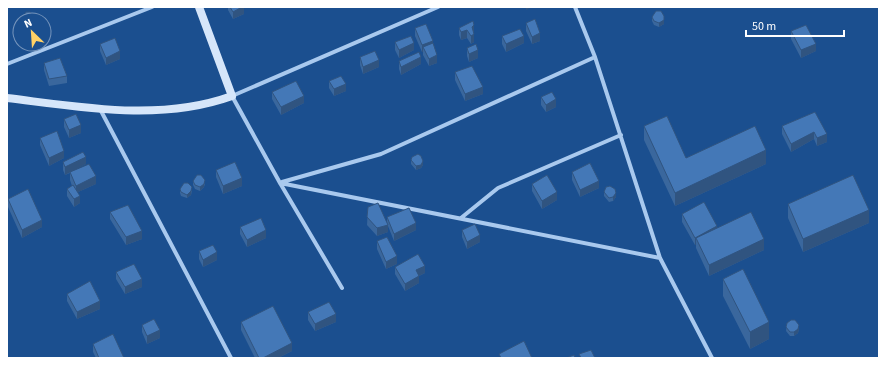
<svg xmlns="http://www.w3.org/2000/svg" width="886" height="365" viewBox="0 0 886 365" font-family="'Source Sans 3',sans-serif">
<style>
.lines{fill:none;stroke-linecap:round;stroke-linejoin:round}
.street{stroke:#a9c9ee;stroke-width:4}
.secondary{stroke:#d6e6fa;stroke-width:8}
.wall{fill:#3a679d}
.shaded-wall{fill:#305480}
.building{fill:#4478b7;stroke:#305480}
</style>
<rect width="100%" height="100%" fill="#1b4f8f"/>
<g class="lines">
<!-- street -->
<path class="street" d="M575 7 595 57 660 258 712 358
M7 64 152 7
M100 109 231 358
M282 182 381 154 595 57
M280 183 660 258
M461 218 498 188 621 135
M342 288 280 183 232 96 438 7"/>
<!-- secondary -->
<path class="secondary" d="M7 98C81 107 160 122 232 96L199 7"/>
</g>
<!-- wall -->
<path class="wall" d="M228 7H244V14L233 19 228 10Z
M652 17 664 20V24L659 27 654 25 652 21Z
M526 23 540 41 532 44 526 31Z
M415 28 433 44 437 63 429 66 423 55V52H422L415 36Z
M459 28 474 32 473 33 474 42 471 44 467 38 461 40 459 35Z
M791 31 816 51 801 58 791 39Z
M502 36 524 43 506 52 502 44Z
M395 42 414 50 399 58 395 50Z
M100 44 120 59 106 65 100 51Z
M467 48 478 58 469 62 467 56Z
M360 57 379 67 363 74 360 65Z
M399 61 421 64 401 75 399 69Z
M44 63 67 76V83L49 86 44 70Z
M455 72 483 94 465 101 455 80Z
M329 81 346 91 334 96 329 88Z
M272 92 304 103 281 115 272 99Z
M541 97 556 107 546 112 541 105Z
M815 112 827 142 817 146 814 139 791 152 782 134V126Z
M64 119 81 133 69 138 64 127Z
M644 126 686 158 766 164 675 206 644 140Z
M40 138 64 158 49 166 40 145Z
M411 160 423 165 421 168 416 170 411 164Z
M63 162 86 164 70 172 96 184 78 192 80 203 74 207 67 196V189L72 186 70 180V173L65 175 63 170Z
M216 170 242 186 223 194 216 177Z
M572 172 599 188 580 197 572 180Z
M193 181 205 184 204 187 200 191 195 189 193 185Z
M532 184 557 200 542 209 532 191Z
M180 189 192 191 191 195 187 198 181 196 180 193Z
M604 192 616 197 613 201 609 202 604 196Z
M8 199 42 227 22 238 8 207Z
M788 204 869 223 803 252 788 218Z
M368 207 387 223V217L416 230 394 241 388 226V232L377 236 367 225Z
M110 212 142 239 126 245 110 219Z
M682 214 717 228 764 250 709 276 696 248V245H695L682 222Z
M240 227 266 238 247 247 240 234Z
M462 230 480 242 467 249 462 237Z
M377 241 397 264 386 269 377 249Z
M199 251 217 260 203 267 199 259Z
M395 267 425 273 419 276V283L405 291 395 274Z
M116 272 142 287 125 294 116 279Z
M723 279 769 339 750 349 723 296Z
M67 294 100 309 77 319 67 301Z
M308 312 336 322 315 331 308 320Z
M241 322 292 351 278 358H255L241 330Z
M787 323 799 329 798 333 794 336H790L786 331Z
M142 325 160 338 147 344 142 332Z
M93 344 124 358H96L93 352Z"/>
<!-- shaded-wall -->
<path class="shaded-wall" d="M242 7H244V14L233 19V12Z
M526 7H532L526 10Z
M664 16V24L659 27V23Z
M474 25V32L472 34V27Z
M467 30V38L461 40V32Z
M540 33V41L532 44V37Z
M474 34V42L471 44V36Z
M524 36V43L506 52V44Z
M433 41V49L423 47V52H422V45Z
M414 43V50L399 58V50Z
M816 44V51L801 58V50Z
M478 50V58L469 62V54Z
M120 51V59L106 65V58Z
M437 55V63L429 66V59Z
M421 57V64L401 75V67Z
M379 60V67L363 74V67Z
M346 84V91L334 96V89Z
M483 87V94L465 101V94Z
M304 96V103L281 115V107Z
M556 99V107L546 112V105Z
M81 125V133L69 138V130Z
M814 132V139L791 152V144Z
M827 134V142L817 146V138Z
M766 150V164L675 206V193Z
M64 151V158L49 166V158Z
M86 157V164L65 175V167Z
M423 161V165L421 168 416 170V166Z
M96 176V184L76 193V186Z
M242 178V186L223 194V186Z
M205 180 204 187 200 191V187Z
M599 181V188L580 197V190Z
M192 187 191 195 187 198V195Z
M557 192V200L542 209V201Z
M616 193V197L613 201V197Z
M80 196V203L74 207V199Z
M869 210V223L803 252V239Z
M42 220V227L22 238V230Z
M416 223V230L394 241V234Z
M388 225V232L377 236V228Z
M717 226V233L696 238V245H695V238Z
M266 230V238L247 247V240Z
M142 231V239L126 245V237Z
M480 235V242L467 249V242Z
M764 239V250L709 276V265Z
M217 252V260L203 267V260Z
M397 256V264L386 269V262Z
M425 266V273L419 276V283L405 291V284L416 270Z
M142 279V287L125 294V287Z
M100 301V309L77 319V312Z
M336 314V322L315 331V324Z
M769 322V339L750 349V332Z
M799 325V329L798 333 794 336V332Z
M160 330V338L147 344V336Z
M292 343V351L278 358H263Z"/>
<!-- building -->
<path class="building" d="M230 7H242L233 12Z
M656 11H661L664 16V20L659 23 654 21 652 17Z
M26 12H30L34 17 33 20H23L22 19Z
M535 19 540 33 532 37 526 23Z
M473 21 474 25 472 27 474 34 471 36 467 30 461 32 459 28Z
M426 24 433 41 422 45 415 28Z
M806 25 816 44 801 50 791 31Z
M520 29 524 36 506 44 502 36Z
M411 36 414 43 399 50 395 42Z
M115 38 120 51 106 58 100 44Z
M433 43 437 55 429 59 423 47Z
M476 44 478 50 469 54 467 48Z
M375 51 379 60 363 67 360 57Z
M419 52 421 57 401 67 399 61Z
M60 58 67 76 49 79 44 63Z
M472 66 483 87 465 94 455 72Z
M341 76 346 84 334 89 329 81Z
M296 81 304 96 281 107 272 92Z
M552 92 556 99 546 105 541 97Z
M815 112 827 134 817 138 814 132 791 144 782 126Z
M76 114 81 125 69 130 64 119Z
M667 116 686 158 755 126 766 150 675 193 644 126Z
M57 131 64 151 49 158 40 138Z
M83 152 86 157 65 167 63 162Z
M418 154 421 156 423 161 421 165 416 166 411 160 412 157Z
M235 162 242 178 223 186 216 170Z
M590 163 599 181 580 190 572 172Z
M89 164 96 176 76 186 70 172Z
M197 175H201L205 180 204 184 200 187 195 185 193 181Z
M547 175 557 192 542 201 532 184Z
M853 175 869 210 803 239 788 204Z
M184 183H188L192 187 191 191 187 195 181 192 180 189Z
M73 185 80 196 74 199 67 189Z
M610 186 615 189 616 193 613 197 609 198 604 192 606 187Z
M28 189 42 220 22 230 8 199Z
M704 202 717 226 695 238 682 214Z
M378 203 388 225 377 228 367 217 368 207Z
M128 205 142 231 126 237 110 212Z
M409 208 416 223 394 234 387 217Z
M751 212 764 239 709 265 696 238Z
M261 218 266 230 247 240 240 227Z
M475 224 480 235 467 242 462 230Z
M387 237 397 256 386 262 377 241Z
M213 245 217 252 203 260 199 251Z
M418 254 425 266 416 270 419 276 405 284 395 267Z
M134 264 142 279 125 287 116 272Z
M743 269 769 322 750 332 723 279Z
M90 281 100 301 77 312 67 294Z
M329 302 336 314 315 324 308 312Z
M273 306 292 343 263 358H259L241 322Z
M154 319 160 330 147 336 142 325Z
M791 320H795L799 325 798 329 794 332H790L786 327 787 323Z
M113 334 124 358H99L93 344Z
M524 341 532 358H501L499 354Z
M591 350 595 358H581L579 354Z
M574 355 575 358H566Z"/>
<!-- border -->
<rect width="886" height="365" fill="none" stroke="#ffffff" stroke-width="16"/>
<!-- north arrow -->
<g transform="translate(32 32) rotate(335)"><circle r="19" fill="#1b4f8f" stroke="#7695bc"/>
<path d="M0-3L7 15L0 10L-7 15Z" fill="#ffd166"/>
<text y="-6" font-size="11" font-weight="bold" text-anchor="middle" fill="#ffffff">N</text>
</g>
<!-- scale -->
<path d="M746 30v6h98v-6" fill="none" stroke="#ffffff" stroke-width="2"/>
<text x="752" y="30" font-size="12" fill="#ffffff" stroke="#1b4f8f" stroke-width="3" paint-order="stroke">50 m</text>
</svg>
